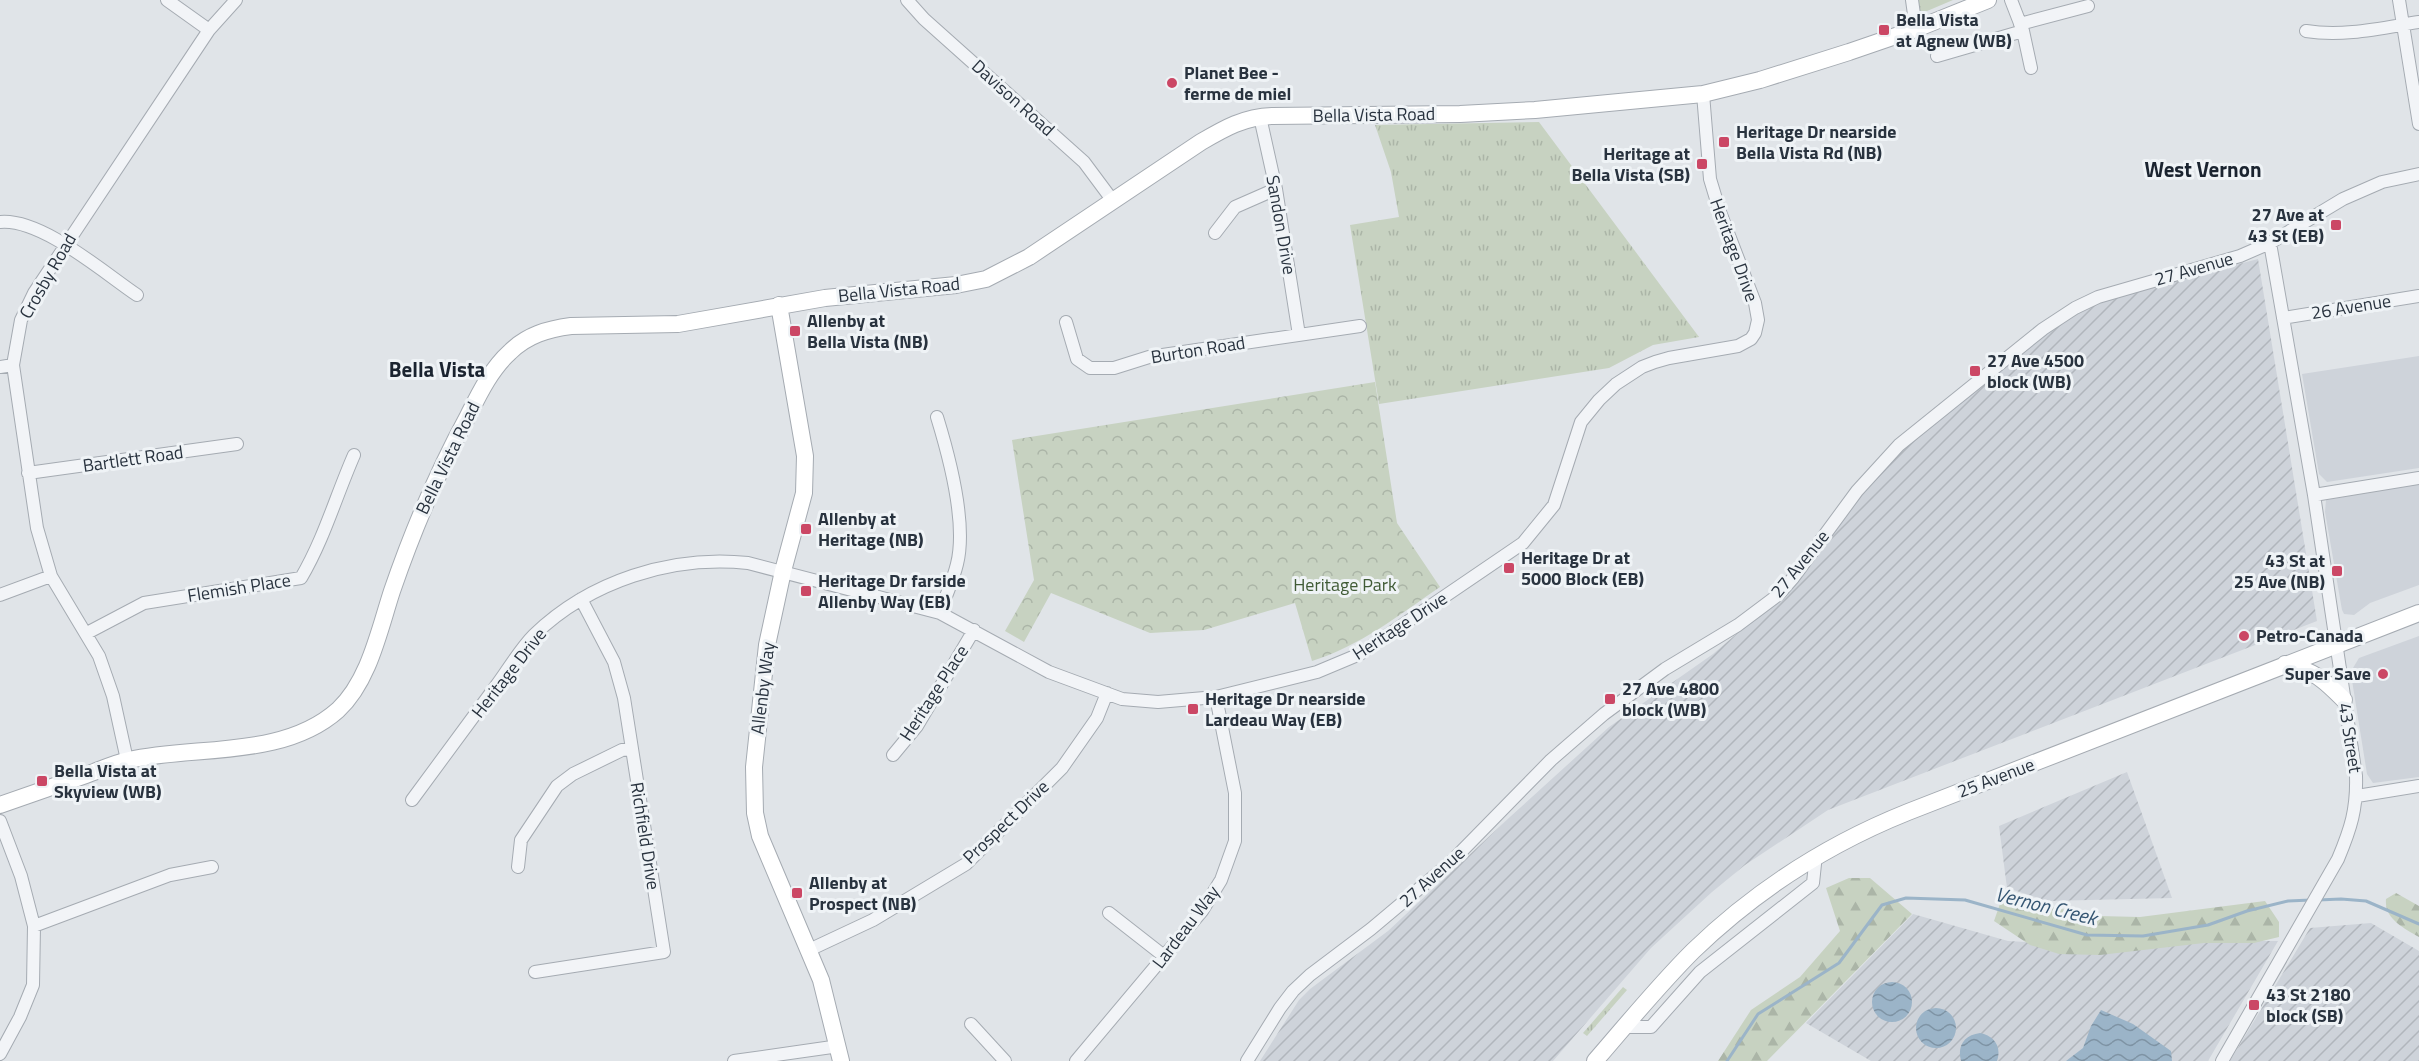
<svg xmlns="http://www.w3.org/2000/svg" width="2419" height="1061" viewBox="0 0 2419 1061" font-family="'Titillium Web',sans-serif">
<style>
.built{fill:#ced3da}
.industrial{fill:url(#industrial-furrows)}
.grass{fill:url(#grass-tufts)}
.forest{fill:url(#forest-firs)}
.park{fill:url(#park-crowns)}
.water{fill:url(#water-waves)}
.lines{fill:none;stroke-linecap:round;stroke-linejoin:round}
.stream{stroke:#9bb4c8;stroke-width:3}
.street-casing{stroke:#a5abb2;stroke-width:14}
.secondary-casing{stroke:#a5abb2;stroke-width:18}
.street{stroke:#f2f4f7;stroke-width:12}
.secondary{stroke:#fff;stroke-width:16}
.poi-dot{fill:#cb4765;stroke:#eff3f6;stroke-width:2}
.labels{text-anchor:middle;stroke-width:6;stroke-linejoin:round;paint-order:stroke}
.poi-label{font-size:18px;font-weight:bold;fill:#29333f;stroke:#eff3f6;text-anchor:start}
.street-label{font-size:18px;fill:#29333f;stroke:#eff3f6}
.park-label{font-size:18px;fill:#405b36;stroke:#eff3f6}
.water-label{font-size:20px;font-style:italic;fill:#345572;stroke:#eff3f6}
.quarter-label{font-size:21px;font-weight:bold;fill:#1b2430;stroke:#eff3f6}
</style>
<defs>
<pattern id="industrial-furrows" width="10" height="10" patternUnits="userSpaceOnUse" patternTransform="scale(1.5)"><rect width="10" height="10" fill="#ced3da"/><path d="M-1 1l2-2M0 10L10 0M9 11l2-2" fill="none" stroke="#b1b6bc"/></pattern>
<pattern id="grass-tufts" width="24" height="20" patternUnits="userSpaceOnUse" patternTransform="scale(1.5)"><rect width="24" height="20" fill="#c7d2c1"/><path d="M3 7l-1-3M5 7V3M7 7l1-3M15 17l-1-3M17 17v-4M19 17l1-3" fill="none" stroke="#abb5a7"/></pattern>
<pattern id="forest-firs" width="22" height="20" patternUnits="userSpaceOnUse" patternTransform="scale(1.5)"><rect width="22" height="20" fill="#c7d2c1"/><path d="M5 1l3.5 6h-7zM16 11l3.5 6h-7z" fill="#abb5a7"/></pattern>
<pattern id="park-crowns" width="20" height="18" patternUnits="userSpaceOnUse" patternTransform="scale(1.5)"><rect width="20" height="18" fill="#c7d2c1"/><path d="M2 6a3 3 0 1 1 6 0M12 15a3 3 0 1 1 6 0" fill="none" stroke="#abb5a7"/></pattern>
<pattern id="water-waves" width="16" height="10" patternUnits="userSpaceOnUse" patternTransform="scale(1.5)"><rect width="16" height="10" fill="#9bb4c8"/><path d="M0 5q4-4 8 0t8 0" fill="none" stroke="#7e93a4"/></pattern>
</defs>
<rect width="100%" height="100%" fill="#e0e4e8"/>
<!-- built -->
<path class="built" d="M2419 356V468L2327 482 2319 474 2302 374Z
M2419 484V585L2370 603 2354 615 2344 614 2342 610 2325 512 2326 500Z
M2419 636V777L2373 783 2367 774 2350 668H2353L2359 658Z"/>
<!-- industrial -->
<path class="industrial" d="M2258 259 2317 621 1828 810 1745 865 1712 892 1651 948 1553 1061H1260L1299 1000 1310 989 1388 931 1511 816 1609 727 1713 654 1761 613 1862 490 1919 430 2077 311 2138 290Z
M2127 772 2172 898 2048 901 2007 888 1999 826Z
M1913 914 2008 941 2116 947 2203 941H2278L2208 1061H1871L1806 1023Z
M2371 923 2419 951V1061H2230L2310 928Z"/>
<!-- grass -->
<path class="grass" d="M1912 0H1953L1913 17Z
M1539 122 1699 337 1653 345 1609 368 1379 404 1350 225 1399 217 1391 172 1375 125Z
M1623 987 1627 990 1587 1036 1583 1033Z"/>
<!-- forest -->
<path class="forest" d="M1849 878H1870L1912 914 1767 1061H1718L1751 1010 1800 977 1840 931 1826 888Z
M2396 893 2419 906V937C2404 928 2384 919 2386 899Z
M2002 898 2099 916 2140 917 2265 901 2279 922V937L2254 943H2204L2100 955 2059 954 2030 945 1994 921Z"/>
<!-- park -->
<path class="park" d="M1375 382 1397 523 1440 587C1399 615 1360 646 1312 661L1295 603 1204 630 1150 633 1051 593 1024 642 1005 631 1034 580 1012 440Z"/>
<!-- water -->
<path class="water" d="M1872 1002a20 20 0 1 1 40 0a20 20 0 1 1-40 0Z
M1916 1028a20 20 0 1 1 40 0a20 20 0 1 1-40 0Z
M2101 1010 2133 1024 2171 1051 2172 1061H2066L2083 1048 2091 1026Z
M1980 1033C1994 1036 2002 1046 1997 1061H1961C1957 1046 1964 1035 1980 1033Z"/>
<g class="lines">
<!-- stream -->
<path class="stream" d="M2318 900 2341 899 2366 901 2419 924
M1727 1061 1758 1014 1839 963 1882 905 1906 898 1965 900 2087 935 2143 936 2208 925 2247 911 2288 901 2311 900"/>
<!-- street casing -->
<g class="street-casing">
<path id="street" d="M167 0 209 30
M907 0 924 19 1084 162 1113 201
M1912 0 1916 29
M2011 0 2023 31 2031 68
M2399 0 2419 124
M2020 24 2088 6
M2306 31C2344 37 2381 28 2419 22
M1937 56 2023 31
M1260 117 1276 189 1299 335
M0 222C41 218 103 272 137 295
M1215 233 1235 207 1276 189
M2283 318 2419 296
M1066 322 1077 359 1090 368H1114L1149 357 1360 326
M0 367 13 365
M937 417C949 456 967 524 957 564 953 581 945 597 940 613
M28 473 237 444
M2314 495 2419 478
M0 595 51 576
M87 633 144 603 301 578C324 539 336 496 354 455
M893 755 917 726 974 630
M127 760 113 696 99 656 51 576 37 528 13 365 21 320 34 293 209 30 236 0
M2357 796 2419 786
M412 800C440 762 468 724 496 686 508 670 520 649 534 635 590 581 671 555 748 563L940 613 1049 672 1122 699 1158 702 1216 697 1317 672 1360 654 1523 543 1554 505 1581 422 1599 400 1616 384 1642 367 1655 362 1669 358 1738 346 1751 339 1755 333 1758 320 1755 303 1720 212 1710 179 1703 94
M0 821 21 876 34 926 33 985 20 1017 0 1054
M518 867 521 840 557 786 573 774 622 750 631 749
M1109 913 1164 956
M34 926 170 875 212 867
M809 950 873 920 966 864 1062 768 1097 718 1107 693
M535 972 664 952 624 698 614 662 581 599
M971 1024 1005 1061
M1625 1027H1651L1700 972 1813 883 1815 864
M734 1061 839 1046
M1076 1061 1202 911 1221 880 1235 841V793L1216 697
M1247 1061 1280 1008 1293 991 1310 975 1371 929 1452 861 1551 760 1604 714 1665 669 1738 625 1778 595 1793 578 1857 491 1899 445 2043 329 2075 308 2098 297 2240 256 2270 243 2343 199 2382 182 2419 174
M2222 1061 2338 859C2351 828 2357 809 2356 776L2314 495 2270 243"/>
</g>
<!-- secondary casing -->
<g class="secondary-casing">
<path id="secondary" d="M779 305 805 456 804 493 783 571 767 645 754 767 755 813 760 836 821 980 841 1061
M2285 664C2316 672 2322 678 2344 700
M0 805C29 795 57 785 86 775 100 770 114 763 129 760 196 745 283 759 338 710 369 681 379 631 392 591 413 530 437 473 468 416 479 394 491 369 510 352 527 335 548 329 571 326L678 324 825 298 956 285 986 279 1029 257 1201 142C1225 128 1244 117 1272 116L1460 114 1535 110 1703 94 1760 80 1849 52 1916 29 1988 0
M1595 1061C1627 1024 1658 986 1693 951 1755 891 1828 844 1908 812L2419 613"/>
</g>
<!-- street -->
<use href="#street" class="street"/>
<!-- secondary -->
<use href="#secondary" class="secondary"/>
</g>
<!-- markers -->
<g class="poi-dot">
<rect x="1878" y="24" width="12" height="12" rx="3"/>
<circle cx="1172" cy="83" r="6"/>
<rect x="1718" y="136" width="12" height="12" rx="3"/>
<rect x="1696" y="158" width="12" height="12" rx="3"/>
<rect x="2330" y="219" width="12" height="12" rx="3"/>
<rect x="789" y="325" width="12" height="12" rx="3"/>
<rect x="1969" y="365" width="12" height="12" rx="3"/>
<rect x="800" y="523" width="12" height="12" rx="3"/>
<rect x="1503" y="562" width="12" height="12" rx="3"/>
<rect x="2331" y="565" width="12" height="12" rx="3"/>
<rect x="800" y="585" width="12" height="12" rx="3"/>
<circle cx="2244" cy="636" r="6"/>
<circle cx="2383" cy="674" r="6"/>
<rect x="1604" y="693" width="12" height="12" rx="3"/>
<rect x="1187" y="703" width="12" height="12" rx="3"/>
<rect x="36" y="775" width="12" height="12" rx="3"/>
<rect x="791" y="887" width="12" height="12" rx="3"/>
<rect x="2248" y="999" width="12" height="12" rx="3"/>
</g>
<g class="labels">
<!-- poi labels -->
<g class="poi-label">
<text x="1896" y="26">Bella Vista<tspan x="1896" dy="21">at Agnew (WB)</tspan></text>
<text x="1184" y="79">Planet Bee -<tspan x="1184" dy="21">ferme de miel</tspan></text>
<text x="1736" y="138">Heritage Dr nearside<tspan x="1736" dy="21">Bella Vista Rd (NB)</tspan></text>
<text x="1690" y="160" text-anchor="end">Heritage at<tspan x="1690" dy="21">Bella Vista (SB)</tspan></text>
<text x="2324" y="221" text-anchor="end">27 Ave at<tspan x="2324" dy="21">43 St (EB)</tspan></text>
<text x="807" y="327">Allenby at<tspan x="807" dy="21">Bella Vista (NB)</tspan></text>
<text x="1987" y="367">27 Ave 4500<tspan x="1987" dy="21">block (WB)</tspan></text>
<text x="818" y="525">Allenby at<tspan x="818" dy="21">Heritage (NB)</tspan></text>
<text x="1521" y="564">Heritage Dr at<tspan x="1521" dy="21">5000 Block (EB)</tspan></text>
<text x="2325" y="567" text-anchor="end">43 St at<tspan x="2325" dy="21">25 Ave (NB)</tspan></text>
<text x="818" y="587">Heritage Dr farside<tspan x="818" dy="21">Allenby Way (EB)</tspan></text>
<text x="2256" y="642">Petro-Canada</text>
<text x="2371" y="680" text-anchor="end">Super Save</text>
<text x="1622" y="695">27 Ave 4800<tspan x="1622" dy="21">block (WB)</tspan></text>
<text x="1205" y="705">Heritage Dr nearside<tspan x="1205" dy="21">Lardeau Way (EB)</tspan></text>
<text x="54" y="777">Bella Vista at<tspan x="54" dy="21">Skyview (WB)</tspan></text>
<text x="809" y="889">Allenby at<tspan x="809" dy="21">Prospect (NB)</tspan></text>
<text x="2266" y="1001">43 St 2180<tspan x="2266" dy="21">block (SB)</tspan></text>
</g>
<!-- street labels -->
<g class="street-label">
<text transform="translate(1013 98) rotate(42)" y="6">Davison Road</text>
<text transform="translate(1374 115) rotate(-1)" y="6">Bella Vista Road</text>
<text transform="translate(1281 225) rotate(80)" y="6">Sandon Drive</text>
<text transform="translate(1734 250) rotate(70)" y="6">Heritage Drive</text>
<text transform="translate(2194 269) rotate(-16)" y="6">27 Avenue</text>
<text transform="translate(48 276) rotate(-60)" y="6">Crosby Road</text>
<text transform="translate(899 290) rotate(-6)" y="6">Bella Vista Road</text>
<text transform="translate(2351 307) rotate(-9)" y="6">26 Avenue</text>
<text transform="translate(1198 350) rotate(-9)" y="6">Burton Road</text>
<text transform="translate(448 458) rotate(-64)" y="6">Bella Vista Road</text>
<text transform="translate(133 459) rotate(-8)" y="6">Bartlett Road</text>
<text transform="translate(1800 564) rotate(-51)" y="6">27 Avenue</text>
<text transform="translate(239 588) rotate(-9)" y="6">Flemish Place</text>
<text transform="translate(1400 626) rotate(-33)" y="6">Heritage Drive</text>
<text transform="translate(509 673) rotate(-52)" y="6">Heritage Drive</text>
<text transform="translate(763 688) rotate(-83)" y="6">Allenby Way</text>
<text transform="translate(934 693) rotate(-57)" y="6">Heritage Place</text>
<text transform="translate(2350 738) rotate(81)" y="6">43 Street</text>
<text transform="translate(1996 778) rotate(-21)" y="6">25 Avenue</text>
<text transform="translate(1006 822) rotate(-44)" y="6">Prospect Drive</text>
<text transform="translate(645 836) rotate(81)" y="6">Richfield Drive</text>
<text transform="translate(1432 877) rotate(-42)" y="6">27 Avenue</text>
<text transform="translate(1186 927) rotate(-53)" y="6">Lardeau Way</text>
</g>
<!-- park labels -->
<g class="park-label">
<text x="1345" y="591">Heritage Park</text>
</g>
<!-- water labels -->
<g class="water-label">
<text transform="translate(2046 906) rotate(14)" y="7">Vernon Creek</text>
</g>
<!-- quarter labels -->
<g class="quarter-label">
<text x="2203" y="177">West Vernon</text>
<text x="437" y="377">Bella Vista</text>
</g>
</g>
</svg>
